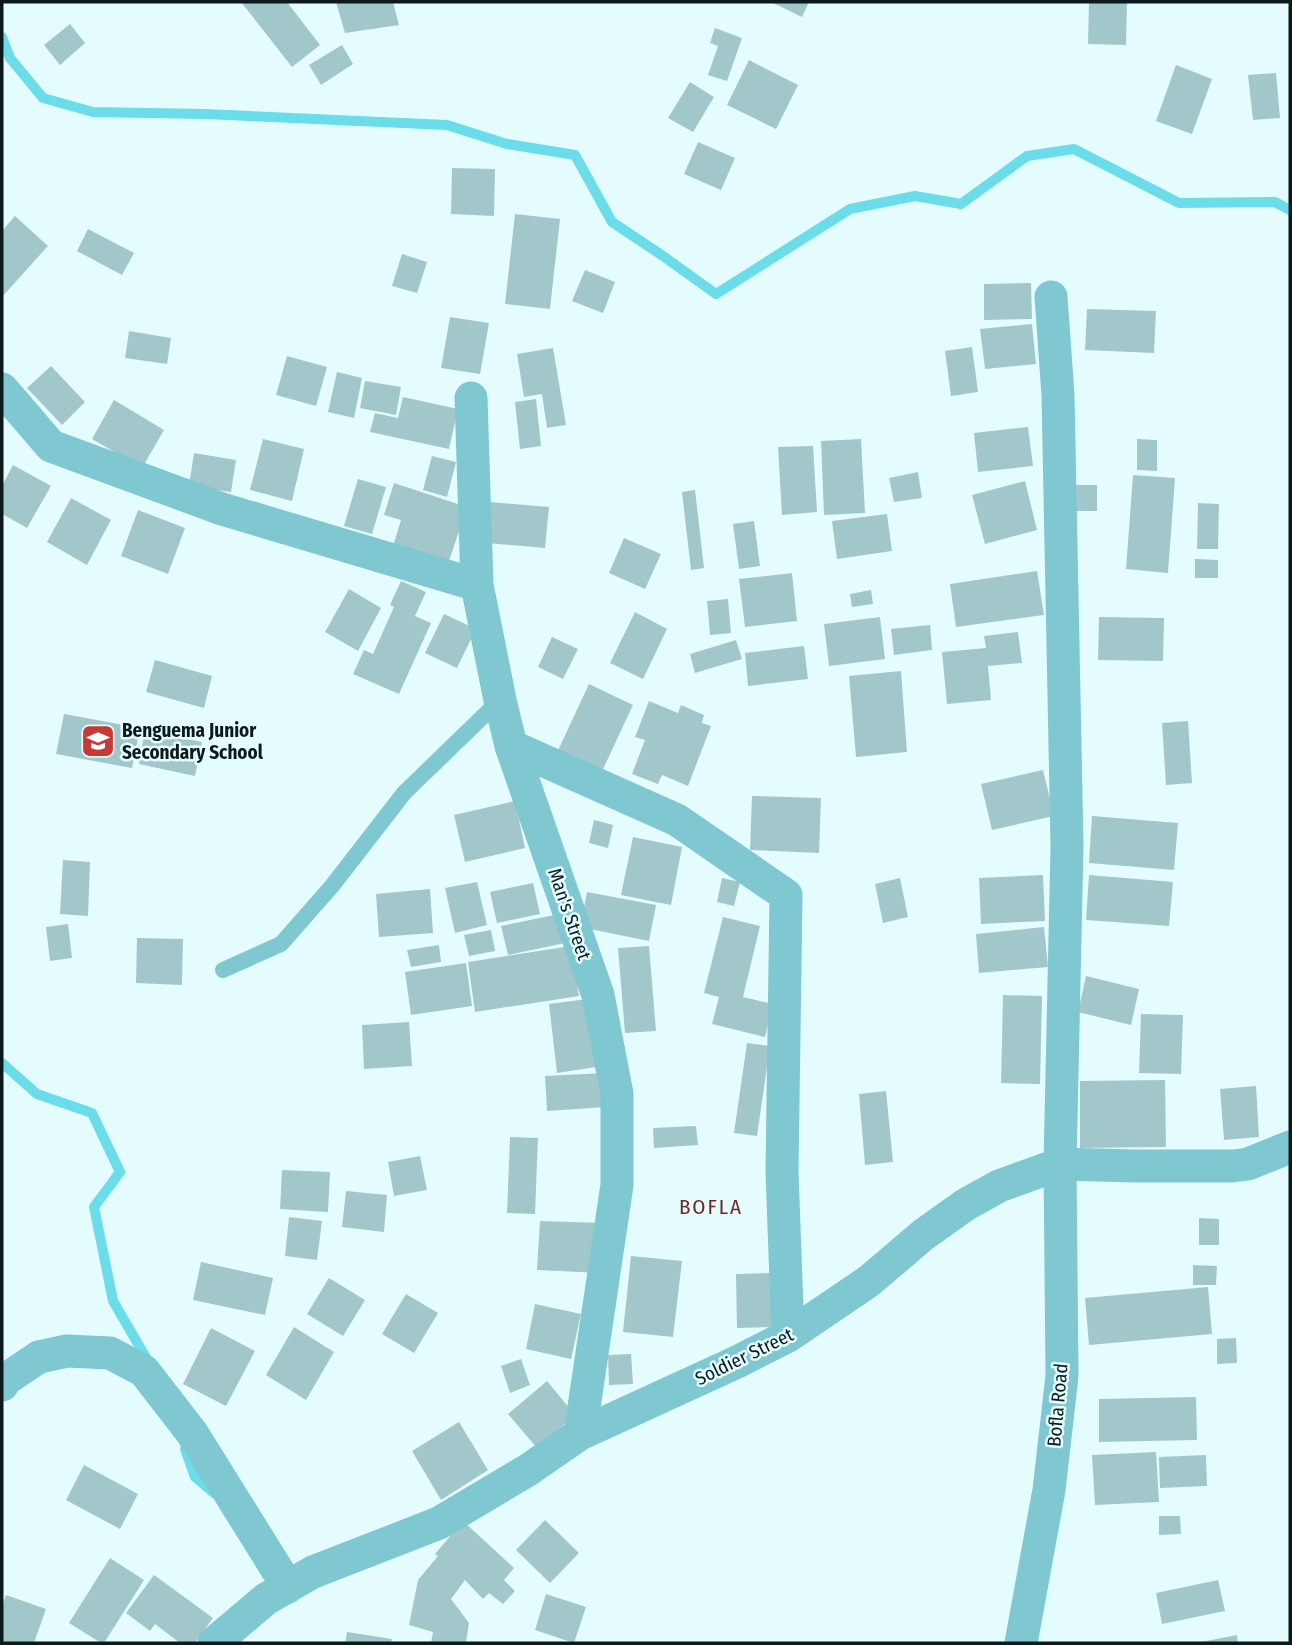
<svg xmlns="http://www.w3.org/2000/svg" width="1292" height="1645" viewBox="0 0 1292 1645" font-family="'Fira Sans Condensed',sans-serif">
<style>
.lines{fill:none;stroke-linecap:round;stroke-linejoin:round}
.stream{stroke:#6bddea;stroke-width:10}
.building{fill:#a2c7cb}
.service{stroke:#7fc8d1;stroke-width:16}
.minor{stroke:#7fc8d1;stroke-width:33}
.labels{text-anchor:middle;stroke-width:5;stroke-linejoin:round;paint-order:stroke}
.poi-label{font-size:19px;font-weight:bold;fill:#0c1a1c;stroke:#e5fcfe;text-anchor:start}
.street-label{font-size:19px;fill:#0c1a1c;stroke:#e5fcfe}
.neighbourhood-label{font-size:21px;letter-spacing:2px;fill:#6e2925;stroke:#e5fcfe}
</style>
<rect width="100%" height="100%" fill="#e5fcfe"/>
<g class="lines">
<!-- stream -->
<path class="stream" d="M2 37 10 58 43 98 93 112 205 114 447 125 507 144 575 155 612 222 663 256 716 294 850 209 915 196 961 204 1027 156 1074 149 1179 203 1275 202 1290 210
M2 1063 37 1094 92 1113 120 1172 94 1207 113 1301 148 1361
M185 1449 195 1477 214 1493"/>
</g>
<!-- building -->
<path class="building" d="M241 2H287L320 45 292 67Z
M336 2H393L399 25 345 33Z
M771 2H809L802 17Z
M1089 2H1127L1126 45 1088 44Z
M70 24 85 43 60 65 44 45Z
M715 28 742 38 727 81 708 75 718 46 710 43Z
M342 45 353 64 321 85 309 65Z
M749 60 798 85 776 129 727 105Z
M1176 65 1212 79 1192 134 1156 121Z
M1276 73 1280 118 1253 120 1248 75Z
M690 82 714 97 693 132 668 118Z
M698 142 735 158 721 190 684 174Z
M452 168 495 169 494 216 451 214Z
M515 214 560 219 550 309 505 304Z
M15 216 48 246 2 297V231Z
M88 229 134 253 122 275 77 251Z
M402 254 427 262 417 293 392 286Z
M585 270 615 282 603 313 572 301Z
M1031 283 1032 319 984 320V284Z
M1087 309 1156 311 1154 353 1085 350Z
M450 317 489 323 480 374 441 368Z
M1032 324 1036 364 985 369 980 329Z
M129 331 171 338 167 364 125 358Z
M972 347 978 392 951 396 945 351Z
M553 348 566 425 547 428 542 394 524 397 517 354Z
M287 356 327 367 316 406 276 395Z
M51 366 85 402 62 425 27 388Z
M337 372 362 378 354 418 328 412Z
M365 381 401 387 396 415 360 408Z
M403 397 458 409 449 449 370 432 375 413 398 418Z
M536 399 541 446 520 449 515 402Z
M114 400 164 430 142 468 92 439Z
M1028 427 1033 466 978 472 974 433Z
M263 439 304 449 292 501 250 490Z
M861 439 865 513 824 515 821 441Z
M1137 439 1157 440V471L1137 470Z
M813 446 817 512 782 515 778 447Z
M194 453 236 460 231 492 189 486Z
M432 456 456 462 447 497 423 490Z
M13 465 51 486 27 528 2 514V486Z
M918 472 922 498 894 502 889 478Z
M1133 475 1175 478 1168 573 1126 569Z
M358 479 386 487 372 534 344 526Z
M1025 481 1037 530 985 544 972 495Z
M394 483 467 507 448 564 393 546 401 520 384 515Z
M1074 485H1097V511H1073Z
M695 490 704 568 691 570 682 492Z
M71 498 111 520 87 565 47 542Z
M489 502 549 507 545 548 486 543Z
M1198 503 1219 504 1218 549H1197Z
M138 510 185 528 168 574 121 556Z
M887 514 892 551 837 559 832 521Z
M754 521 760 566 739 569 733 524Z
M624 538 661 554 645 589 609 573Z
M1195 559 1218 560V578H1195Z
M1037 571 1044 615 956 627 950 584Z
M792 573 797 621 745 627 739 579Z
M401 581 426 592 415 616 431 623 399 694 353 674 364 650 373 654 394 607 390 605Z
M349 589 381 608 358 651 325 632Z
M871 590 873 604 852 607 850 594Z
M728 599 731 633 710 635 707 601Z
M635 612 667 629 643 679 610 663Z
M444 614 476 629 457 668 425 653Z
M880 617 885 659 829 666 824 624Z
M1099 617 1164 618 1163 661 1098 660Z
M930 625 932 650 894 655 891 629Z
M1018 632 1022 663 988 666 991 700 947 704 942 652 986 648 984 636Z
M552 637 578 649 563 679 538 667Z
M736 640 742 659 695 673 690 654Z
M804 646 808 679 748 686 745 653Z
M155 660 212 676 204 708 146 692Z
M901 671 907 752 856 757 849 676Z
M589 684 633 705 598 780 554 759Z
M649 701 678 713 681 705 704 715 702 723 711 726 688 786 662 775 658 784 632 774 645 740 635 737Z
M64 714 140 728 132 768 56 754Z
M1188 721 1192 783 1166 785 1162 723Z
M145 730 202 742 195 776 139 764Z
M1043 770 1054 816 992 830 981 784Z
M752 796 821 798 819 853 750 850Z
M515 801 525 848 465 862 454 815Z
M1092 816 1178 823 1174 870 1089 863Z
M594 820 613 825 608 848 589 843Z
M633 837 682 847 671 905 621 895Z
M63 860 90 862 88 916 60 914Z
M1043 875 1045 921 981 924 979 878Z
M1089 875 1173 882 1169 926 1086 920Z
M722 878 740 882 734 906 717 902Z
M900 878 908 917 883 923 875 884Z
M477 882 487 925 455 933 445 888Z
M533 883 540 914 497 923 490 892Z
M430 889 433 933 379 937 376 894Z
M587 892 656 905 649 941 580 927Z
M559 914 565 943 508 955 501 926Z
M723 917 760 926 743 997 773 1004 765 1037 712 1024 719 997 704 993Z
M68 924 72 958 50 961 46 927Z
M1044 927 1048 967 979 973 976 934Z
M491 930 495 951 469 956 464 935Z
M137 938 183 939 182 985 136 983Z
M439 945 441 962 411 967 407 950Z
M571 946 579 996 475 1012 468 962Z
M649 946 656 1031 625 1033 618 948Z
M466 963 472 1006 411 1015 405 972Z
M1086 976 1139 989 1131 1025 1078 1012Z
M1003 995 1042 996 1040 1084 1001 1083Z
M587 999 596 1067 557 1073 549 1004Z
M1141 1014 1183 1015 1181 1074 1139 1073Z
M409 1022 412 1066 364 1069 362 1025Z
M747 1043 770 1046 757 1136 734 1133Z
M604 1073 606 1107 547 1111 545 1076Z
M1165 1080 1166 1147 1080 1148V1081Z
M1256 1086 1259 1137 1224 1140 1220 1089Z
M886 1091 893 1162 865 1165 859 1094Z
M696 1126 698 1145 654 1148 653 1128Z
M510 1137 538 1138 535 1214 507 1213Z
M420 1156 427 1190 394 1196 388 1162Z
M282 1170 330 1172 328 1212 280 1209Z
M346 1191 387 1195 384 1232 342 1227Z
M289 1217 322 1221 317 1260 285 1256Z
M1199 1218 1219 1219V1245H1199Z
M540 1221 602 1223 600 1273 537 1270Z
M631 1256 682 1261 673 1337 623 1332Z
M201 1262 273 1278 265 1315 193 1300Z
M1193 1265 1217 1266 1216 1285H1193Z
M772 1273 773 1327 737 1328 736 1274Z
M329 1278 365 1300 343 1336 307 1314Z
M1208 1287 1212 1334 1089 1345 1085 1298Z
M406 1294 438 1313 414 1353 382 1334Z
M535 1304 581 1314 571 1359 526 1349Z
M294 1327 334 1352 306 1400 266 1375Z
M211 1328 255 1351 226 1406 183 1384Z
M1236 1338 1237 1363 1217 1364V1339Z
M631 1354 633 1384 609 1385 608 1355Z
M521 1359 530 1385 510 1393 501 1366Z
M547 1381 575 1415 537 1448 508 1414Z
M1196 1397 1197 1440 1099 1442V1399Z
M459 1422 488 1470 441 1500 412 1451Z
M1156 1452 1159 1502 1095 1505 1092 1455Z
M1206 1455 1207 1486 1160 1488 1159 1457Z
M84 1465 138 1494 120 1529 66 1500Z
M1159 1516H1180L1181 1534 1159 1535Z
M545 1520 579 1553 550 1583 516 1550Z
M463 1521 514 1568 504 1580 515 1591 503 1604 489 1593 483 1599 465 1580 451 1599 469 1623 466 1643H431L433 1632 409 1625 418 1580 438 1556 435 1554Z
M110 1558 144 1580 104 1643H101L69 1623Z
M154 1575 213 1618 195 1643H180L155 1624 150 1631 126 1613Z
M1218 1580 1225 1611 1162 1624 1156 1593Z
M546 1594 586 1607 574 1643 535 1630Z
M6 1595 46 1609 34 1643H2V1606Z
M347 1632 392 1639 391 1643H345Z
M1237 1635 1238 1643H1201V1642Z"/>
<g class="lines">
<!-- service -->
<path class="service" d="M223 970 281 944 332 886 404 793 500 700"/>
<!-- minor -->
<path class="minor" d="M2 389 51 446 222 509 477 585
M471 398 477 585 500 700 511 746 598 995 617 1094V1185L580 1434
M511 746 677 820 786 895 782 1172 788 1336
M2 1385 6 1379 39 1357 67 1351 110 1353 144 1371 192 1433 288 1587
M214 1643 266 1599 313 1572 439 1523 528 1470 580 1434 737 1362 788 1336 869 1281 923 1235 965 1205 999 1186 1060 1164 1135 1166H1233L1248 1164 1290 1147
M1021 1643 1049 1490 1062 1376 1060 1164 1067 846 1058 395 1051 297"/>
</g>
<!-- icons -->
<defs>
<g id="school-square" transform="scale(1.75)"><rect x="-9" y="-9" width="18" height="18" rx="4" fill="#c73837" stroke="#e5fcfe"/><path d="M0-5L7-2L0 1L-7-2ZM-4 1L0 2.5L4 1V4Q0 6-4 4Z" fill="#fff"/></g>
</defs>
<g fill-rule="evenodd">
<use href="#school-square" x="98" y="741"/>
</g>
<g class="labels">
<!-- poi labels -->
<g class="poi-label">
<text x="122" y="737">Benguema Junior<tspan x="122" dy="22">Secondary School</tspan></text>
</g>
<!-- street labels -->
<g class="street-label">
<text transform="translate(570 914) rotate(71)" y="7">Man's Street</text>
<text transform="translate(744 1356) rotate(-26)" y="7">Soldier Street</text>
<text transform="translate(1057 1405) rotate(-85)" y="7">Bofla Road</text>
</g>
<!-- neighbourhood labels -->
<g class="neighbourhood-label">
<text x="711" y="1214">BOFLA</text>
</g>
</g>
<!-- border -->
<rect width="1292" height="1645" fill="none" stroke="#0c1a1c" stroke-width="7"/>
</svg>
